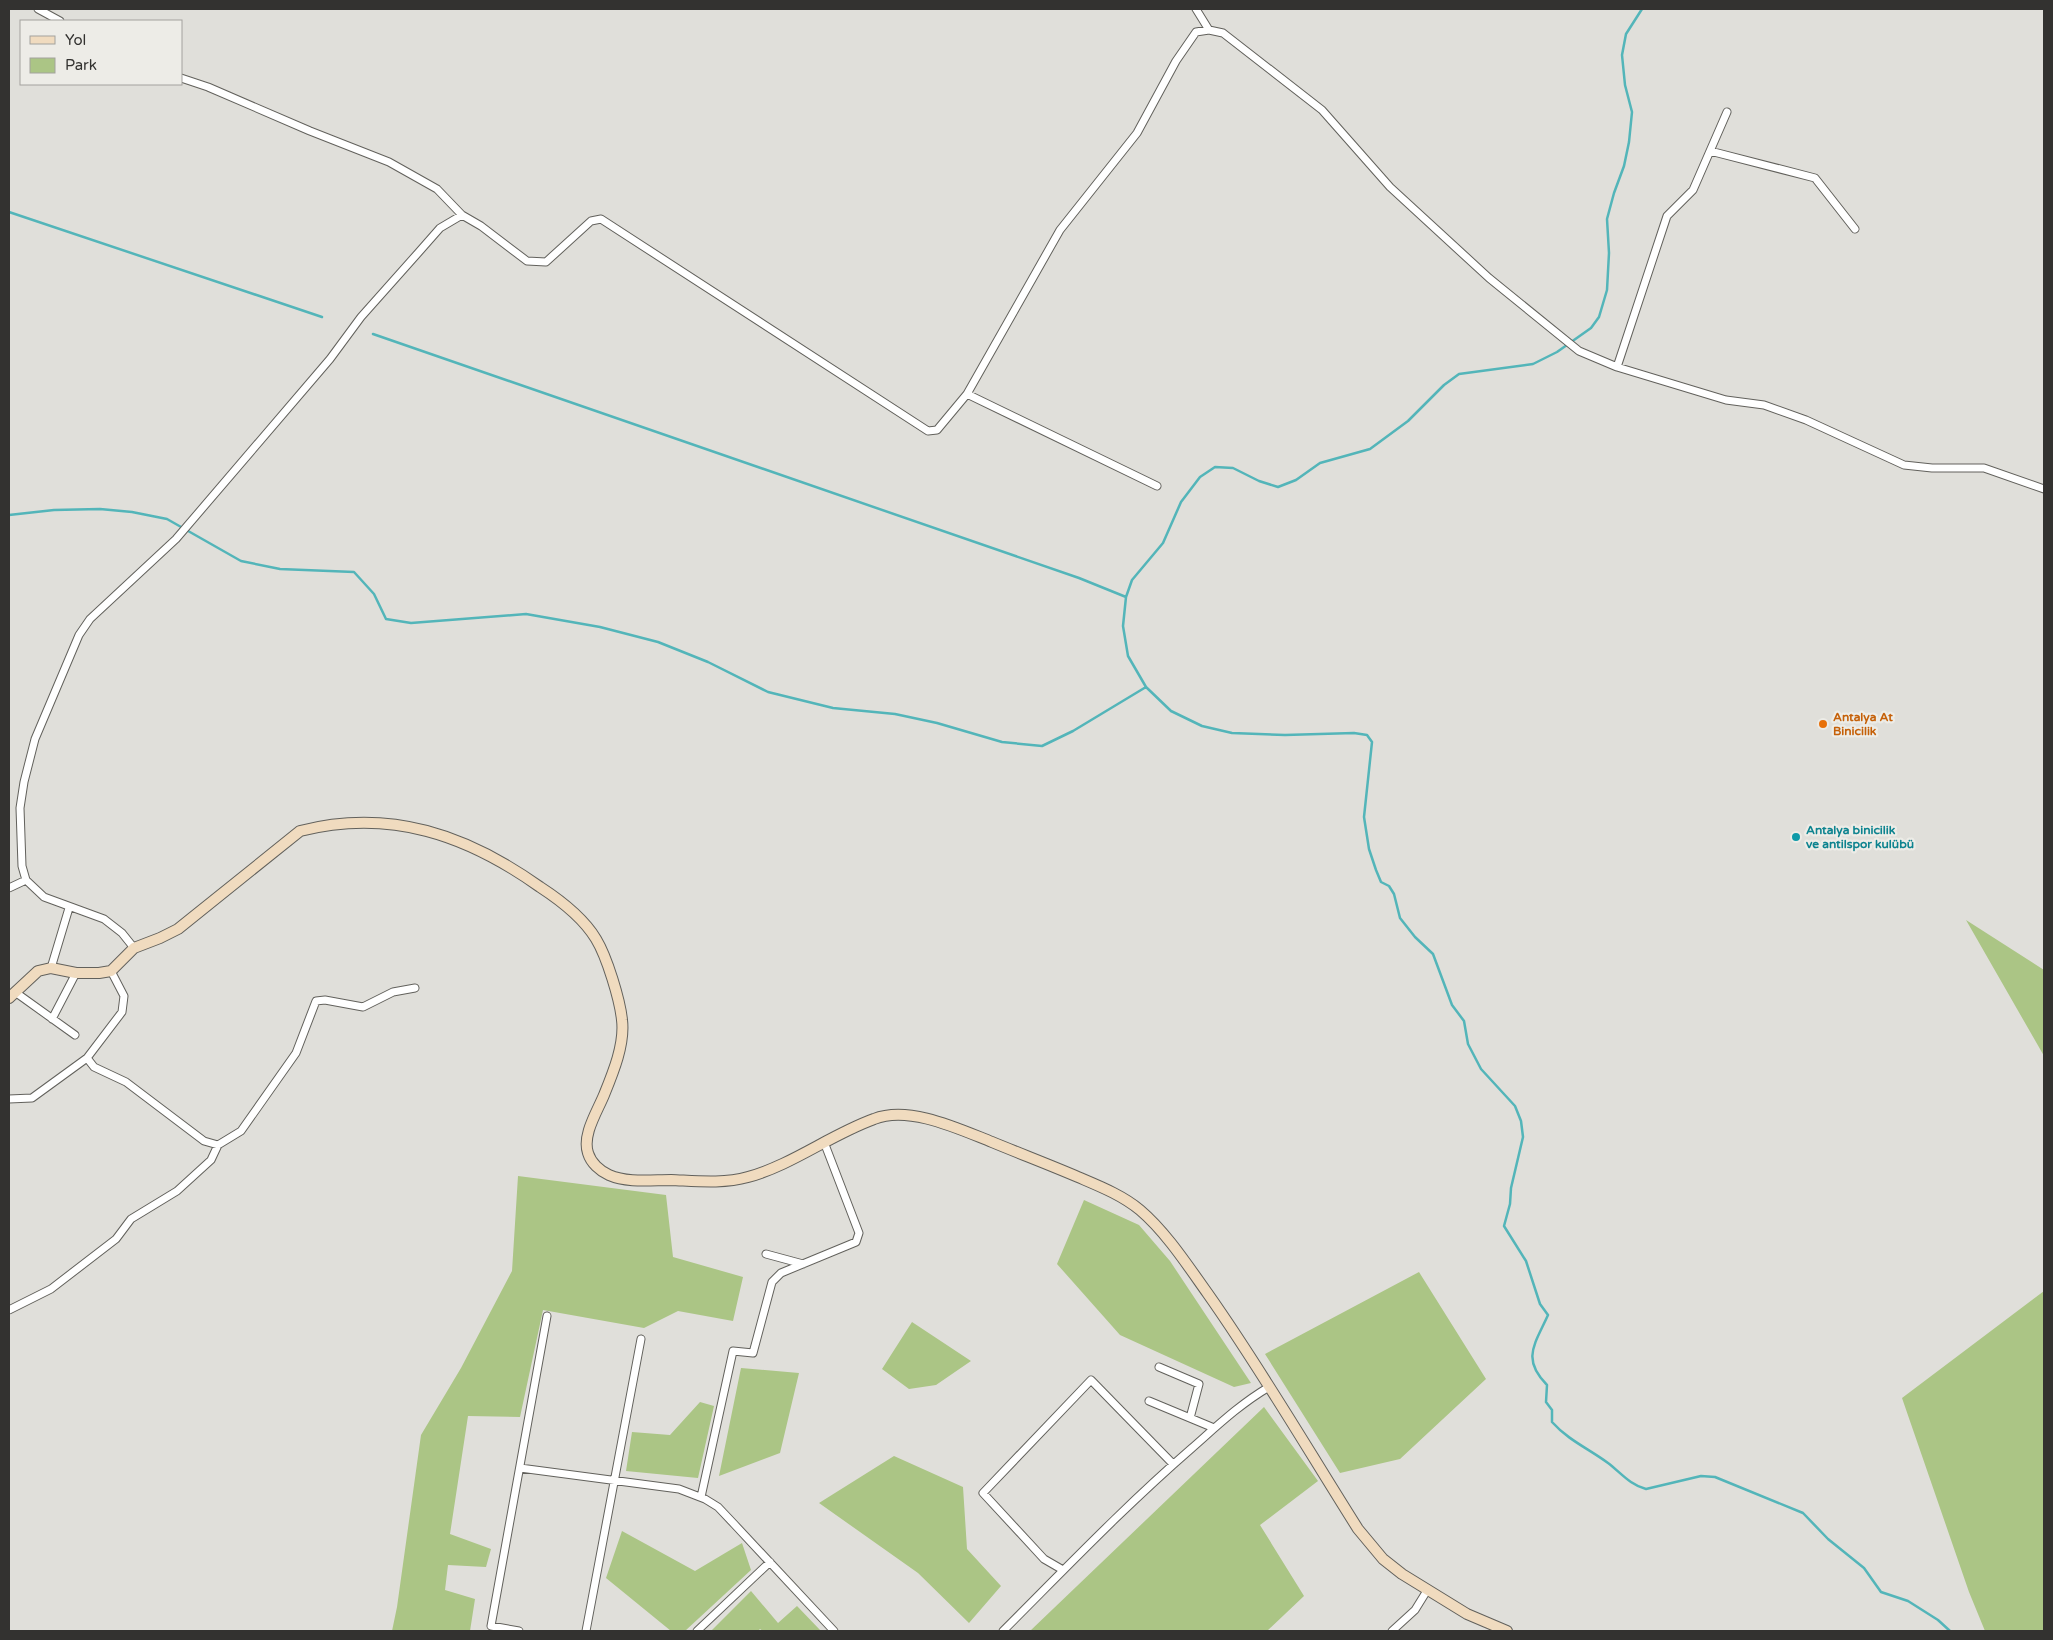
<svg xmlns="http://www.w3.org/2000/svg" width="2053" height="1640" viewBox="0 0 2053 1640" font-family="'Varela Round',sans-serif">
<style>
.green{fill:#abc585}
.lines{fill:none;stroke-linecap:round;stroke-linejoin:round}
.stream{stroke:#53b5b9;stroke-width:2.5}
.street-casing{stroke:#62615c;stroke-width:9}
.secondary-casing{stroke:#62615c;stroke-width:12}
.street{stroke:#fff;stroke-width:7}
.secondary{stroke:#f0dbbf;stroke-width:10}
.food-dot{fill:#e8710a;stroke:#edece7;stroke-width:2}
.culture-dot{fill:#0f9aa8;stroke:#edece7;stroke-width:2}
.labels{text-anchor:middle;stroke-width:4.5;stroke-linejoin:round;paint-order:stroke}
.food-label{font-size:12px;font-weight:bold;fill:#c56008;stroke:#edece7;text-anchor:start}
.culture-label{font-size:12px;font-weight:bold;fill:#0d838f;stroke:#edece7;text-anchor:start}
</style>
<rect width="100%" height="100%" fill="#e0dfda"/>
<!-- green -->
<path class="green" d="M1966 920 2044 970V1056Z
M518 1176 666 1195 673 1257 743 1277 733 1321 678 1311 644 1328 543 1310 520 1417 468 1416 450 1534 491 1549 486 1567 448 1565 445 1590 475 1599 470 1631H392L397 1607 421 1435 461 1368 512 1271Z
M1084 1200 1139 1225 1170 1261 1251 1383 1234 1387 1120 1335 1057 1264Z
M1419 1272 1486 1379 1400 1459 1340 1473 1265 1354Z
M2044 1291V1631H1985L1969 1592 1902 1398Z
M912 1322 971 1361 936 1385 909 1389 882 1369Z
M741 1368 799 1373 780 1453 719 1476Z
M700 1402 714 1406 698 1478 626 1471 632 1432 670 1435Z
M1264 1407 1318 1481 1260 1525 1304 1596 1267 1631H1030Z
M894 1456 963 1487 967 1549 1001 1586 969 1623 918 1573 819 1503Z
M622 1531 695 1571 742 1543 751 1570 685 1631H671L606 1578Z
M751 1591 778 1623 797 1606 821 1631H763L760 1629 758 1631H711Z"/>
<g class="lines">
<!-- stream -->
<path class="stream" d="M1642 9 1626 34 1622 55 1625 85 1632 112 1629 142 1624 166 1614 193 1607 219 1609 253 1607 290 1599 317 1591 328 1557 352 1533 364 1459 374 1444 385 1408 421 1370 449 1320 463 1296 480 1278 487 1259 481 1233 468 1215 467 1200 477 1181 502 1163 543 1132 580 1126 597 1123 626 1128 656 1146 687 1171 711 1202 726 1232 733 1285 735 1354 733 1367 735 1372 742 1364 817 1369 849 1376 870 1381 882 1389 886 1394 894 1400 918 1415 937 1433 954 1452 1005 1464 1021 1468 1044 1481 1069 1515 1106 1521 1121 1523 1137 1511 1188 1510 1204 1504 1226 1526 1261 1540 1304 1548 1315C1535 1344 1521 1359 1547 1385L1546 1402 1552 1410V1422C1568 1440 1589 1449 1608 1463 1621 1473 1630 1485 1646 1489L1701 1476 1715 1477 1803 1513 1828 1539 1864 1568 1881 1592 1908 1601 1938 1620 1950 1631
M9 212 322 317
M373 334 1079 578 1126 597
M9 515 54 510 100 509 132 512 167 519 241 561 280 569 354 572 374 594 386 619 411 623 526 614 600 627 658 642 708 662 768 692 833 708 895 714 937 723 1002 742 1042 746 1073 731 1146 687"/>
<!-- street casing -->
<g class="street-casing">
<path id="street" d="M38 9 60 21
M1196 9 1209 30
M181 78 208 87 310 131 389 162 437 189 462 215
M1710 151 1815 178 1855 229
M1617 367 1667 216 1693 190 1727 112
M967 394 1157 486
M9 888 26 880
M134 948 122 933 104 919 44 897 26 880 22 866 20 808 24 782 35 739 79 635 90 619 176 539 330 359 361 317 418 253 440 228 462 215 481 226 527 261 546 262 591 221 601 219 928 431 937 430 967 394 1060 230 1137 133 1176 61 1196 32 1209 30 1223 33 1322 110 1390 187 1489 278 1579 351 1617 367 1726 400 1764 405 1806 420 1904 465 1932 468H1984L2044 489
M51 968 69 908
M111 971 124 996 122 1012 87 1058 94 1067 126 1082 204 1141 218 1145 241 1131 296 1053 316 1001 325 1000 363 1007 393 992 415 988
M15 992 75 1035
M52 1019 76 973
M9 1099 32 1098 87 1058
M766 1254 803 1264
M9 1310 51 1289 116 1239 131 1219 177 1191 211 1160 218 1145
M1159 1367 1199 1384 1190 1418
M1149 1401 1214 1428
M520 1468 679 1489 705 1499 718 1507 735 1525 834 1631
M701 1497 733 1351 753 1353 772 1282 781 1273 856 1242 859 1233 824 1142
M1063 1570 1044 1559 983 1493 1091 1380 1173 1464
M519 1631 491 1626 547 1316
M586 1631 641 1339
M697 1631 770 1562
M1003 1631C1065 1569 1125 1506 1192 1448 1217 1426 1240 1404 1269 1387
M1392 1631 1415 1610 1428 1589"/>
</g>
<!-- secondary casing -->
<g class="secondary-casing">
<path id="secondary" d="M9 998 38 971 51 968 76 973H99L111 971 134 948 160 938 178 929 300 831C390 808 467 835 540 887 560 900 584 919 596 939 607 957 620 1000 622 1020 625 1044 613 1073 604 1095 597 1112 582 1135 588 1153 591 1163 600 1171 609 1175 627 1183 651 1180 671 1180 696 1181 723 1184 748 1177 792 1165 830 1135 874 1119 909 1105 959 1129 992 1142 1021 1154 1050 1165 1078 1177 1099 1186 1122 1195 1140 1210 1166 1232 1188 1266 1208 1294 1261 1369 1308 1450 1358 1529L1383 1559 1402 1574 1467 1614 1507 1631"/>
</g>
<!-- street -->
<use href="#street" class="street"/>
<!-- secondary -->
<use href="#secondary" class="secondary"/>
</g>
<!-- markers -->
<circle class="food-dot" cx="1823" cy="724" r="5"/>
<circle class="culture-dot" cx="1796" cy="837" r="5"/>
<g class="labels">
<!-- food labels -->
<g class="food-label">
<text x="1833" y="721">Antalya At<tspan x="1833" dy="14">Binicilik</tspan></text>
</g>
<!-- culture labels -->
<g class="culture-label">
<text x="1806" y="834">Antalya binicilik<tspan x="1806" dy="14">ve antilspor kulübü</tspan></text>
</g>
</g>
<!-- border -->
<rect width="2053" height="1640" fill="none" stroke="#333230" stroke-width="20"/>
<!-- legend -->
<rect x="20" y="20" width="162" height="65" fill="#edece7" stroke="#a3a29e"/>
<rect x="30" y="36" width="25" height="8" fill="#f0dbbf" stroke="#a3a29e"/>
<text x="65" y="45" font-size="15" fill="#333230">Yol</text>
<rect x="30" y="58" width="25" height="15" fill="#abc585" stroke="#a3a29e"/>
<text x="65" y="70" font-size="15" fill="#333230">Park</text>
</svg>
